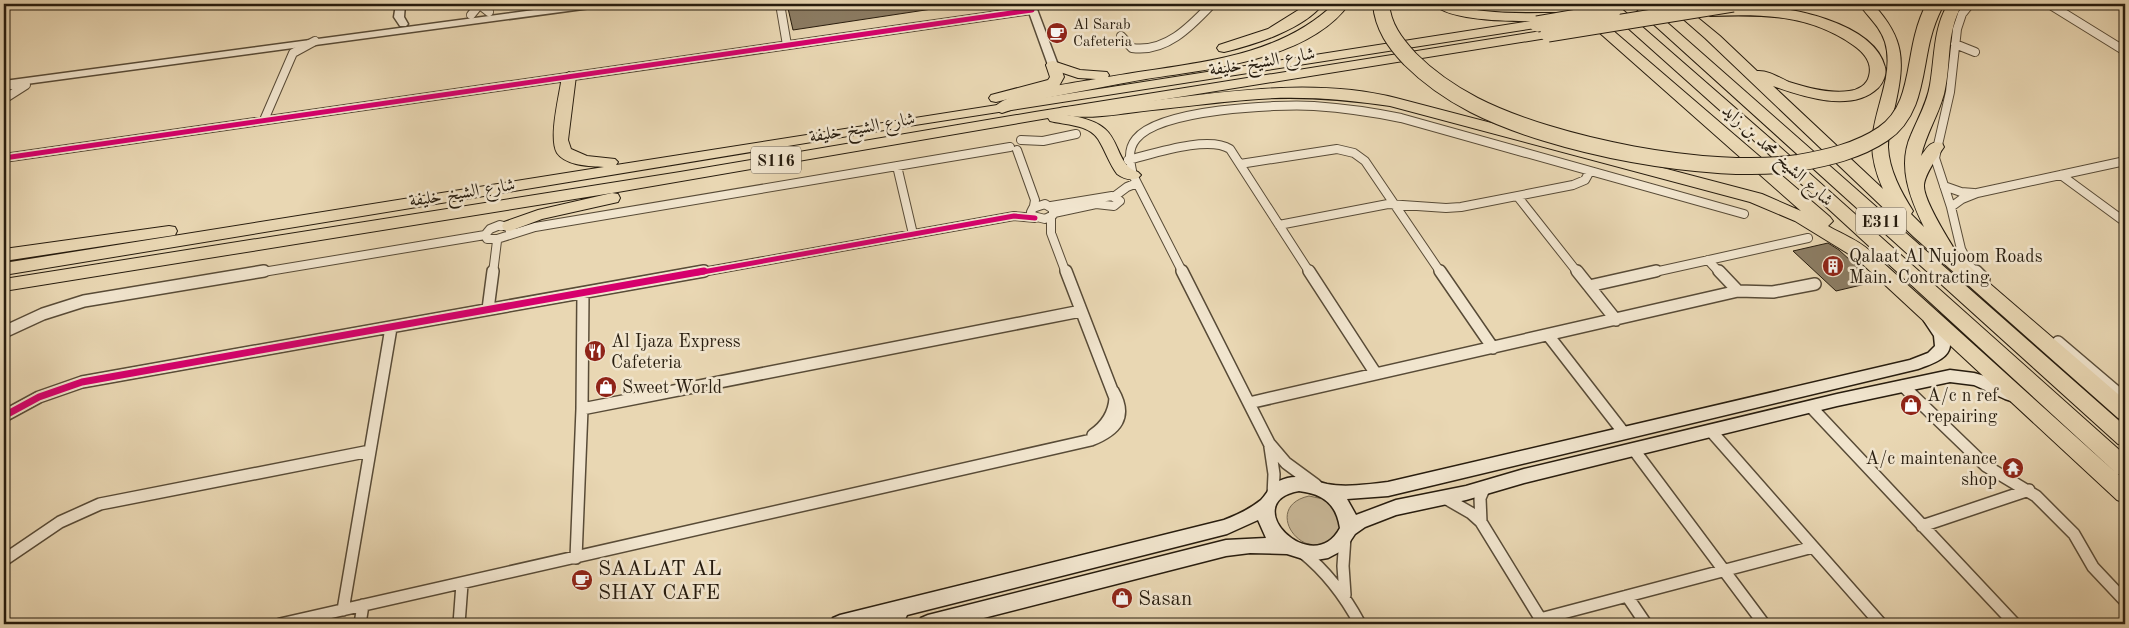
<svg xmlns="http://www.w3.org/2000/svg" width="2129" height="628" viewBox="0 0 2129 628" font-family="'Old Standard TT',Amiri,serif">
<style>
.green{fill:#c8b797;stroke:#786a52}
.building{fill:#8c7d64;stroke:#271c0e}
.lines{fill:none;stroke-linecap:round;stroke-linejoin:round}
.minor-far1-casing{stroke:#584b37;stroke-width:10}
.minor-casing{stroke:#584b37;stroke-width:14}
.tertiary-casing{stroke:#584b37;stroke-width:3}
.secondary-casing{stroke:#271c0e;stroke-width:3}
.trunk-casing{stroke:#271c0e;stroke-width:2}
.motorway-casing{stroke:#271c0e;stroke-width:2}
.minor-far1{stroke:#f1e5ce;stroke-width:8}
.minor{stroke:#f1e5ce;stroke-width:11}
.tertiary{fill:#f1e5ce;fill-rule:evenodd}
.secondary{fill:#f1e5ce;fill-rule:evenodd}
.trunk{fill:#e9d7b3;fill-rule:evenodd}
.motorway{fill:#e9d7b3;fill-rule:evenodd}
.trunk-bridge-casing{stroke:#271c0e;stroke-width:17;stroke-linecap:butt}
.motorway-bridge-casing{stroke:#271c0e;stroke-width:18;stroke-linecap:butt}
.trunk-bridge{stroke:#e9d7b3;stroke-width:15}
.motorway-bridge{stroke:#e9d7b3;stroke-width:16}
.cycleway-far1-casing{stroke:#f1e5ce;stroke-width:8}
.cycleway-casing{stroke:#f1e5ce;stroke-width:10}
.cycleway-far1{stroke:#d6006c;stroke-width:5}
.cycleway{stroke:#d6006c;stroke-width:7}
.labels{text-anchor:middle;stroke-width:5;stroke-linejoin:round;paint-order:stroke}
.far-poi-label{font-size:15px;fill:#271c0e;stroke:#f1e5ce;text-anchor:start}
.shield{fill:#f1e5ce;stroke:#645848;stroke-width:1}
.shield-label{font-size:16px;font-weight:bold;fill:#271c0e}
.street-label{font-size:18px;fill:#271c0e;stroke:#f1e5ce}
.poi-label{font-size:18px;fill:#271c0e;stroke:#f1e5ce;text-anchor:start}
.near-poi-label{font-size:21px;fill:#271c0e;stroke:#f1e5ce;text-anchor:start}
</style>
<rect width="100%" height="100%" fill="#e9d7b3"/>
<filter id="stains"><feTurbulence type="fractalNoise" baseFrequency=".004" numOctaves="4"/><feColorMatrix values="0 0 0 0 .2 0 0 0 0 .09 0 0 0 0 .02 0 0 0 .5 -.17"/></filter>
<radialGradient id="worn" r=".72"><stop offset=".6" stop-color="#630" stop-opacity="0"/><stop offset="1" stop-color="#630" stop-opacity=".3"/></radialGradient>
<!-- green -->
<path class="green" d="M1309 496 1328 500 1344 516 1339 538C1334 541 1327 545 1321 545 1292 550 1268 505 1309 496Z"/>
<!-- building -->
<path class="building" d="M787 4H931L932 9 793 30Z
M1828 243 1839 250 1874 282 1836 291 1793 251Z"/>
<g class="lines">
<!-- minor-far1 casing -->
<g class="minor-far1-casing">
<path id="minor-far1" d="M780 4 787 45
M1970 4 1962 14 1957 29 1950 92 1935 158 1951 207 1961 249 1970 266 1977 273
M2049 4 2125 51
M480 5 489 12
M471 15 480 4
M1121 36 1132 48C1166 53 1191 26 1212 4
M1955 44 1975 52
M4 85H26L4 99
M264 120 293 53 315 41
M1021 140 1043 141 1076 134
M1017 150 1035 200 1034 206
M4 158 1032 10
M1128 160C1153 154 1208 135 1230 149L1310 273
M1240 164 1337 149 1354 153 1365 161 1441 273
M897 166 913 234
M2061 175 2125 222
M1944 186 1961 192 1974 193
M1115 196 1127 187 1137 183
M1518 197 1578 273
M1045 204 1053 209V215L1045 219 1033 216 1031 212 1033 208Z
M1051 206 1112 196 1120 201 1114 206 1096 204 1054 213
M1951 207 1962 199 1977 193 2125 161
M1051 217V233L1066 273
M1279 225 1388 204 1446 208 1461 207 1573 185 1585 180 1590 171
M509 235 511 228 500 225 490 229 485 235 487 239H497L535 227 1010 147
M1708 260 1720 273
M257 273 485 235
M493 273 497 241
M697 273 1014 216 1035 218
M1183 273 1133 175C1130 162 1127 150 1136 139 1160 109 1276 104 1314 106 1343 108 1372 112 1401 118L1744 214
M1650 273 1808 238"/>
</g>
<!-- minor casing -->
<g class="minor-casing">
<path id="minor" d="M1066 271 1115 398C1114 415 1106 426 1093 435
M1182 271 1269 443 1286 463 1316 485
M1309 271 1376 374
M1440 271 1493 348
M1577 271 1616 320
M1719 271 1738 291
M1976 271 1984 279
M1589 286 1656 271
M488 309 493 271
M4 332 43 314 84 301 264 271
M1548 335 1624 433
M2058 342 2125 399
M1903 386 1986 466 2036 496 2074 534 2093 567 2125 601
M1249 403 1738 291 1773 292 1815 284
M1811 407 2015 624
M582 409 1081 311
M4 416 39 397 82 382 704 271
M1711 431 1881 624
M1270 447 1274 474 1273 496
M1634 450 1764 624
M1445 498 1471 513 1481 522 1543 623
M1481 522 1480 498 1484 489
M1922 526 2029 490
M1345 537 1343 566 1345 595
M1302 552C1327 572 1345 596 1360 624
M576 558 582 409 583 293
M4 560 60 522 100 504 370 451
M1627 596 1646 624
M343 610 391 328
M1540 619 1813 547
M280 624 1091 440C1116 430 1128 417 1113 391
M360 624 363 605
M459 624 462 584"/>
</g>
<!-- tertiary casing -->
<g class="tertiary-casing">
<path id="tertiary" d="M396 4H405L404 17 408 24 406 26H400L394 17Z
M579 4H603L598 7 4 87V81Z
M1026 4H1035L1058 65 1056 67 1053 68 1048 65Z"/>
</g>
<!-- secondary casing -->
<g class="secondary-casing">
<path id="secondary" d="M1932 316C1939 318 1942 323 1945 329 1960 354 1939 362 1918 369L1388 496 1347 499 1356 515 1396 500 1466 486 1524 469 1837 394 1950 370 1974 373 1995 379 2017 391 2019 395 2017 399 2011 401 2005 399 1974 385 1950 382 1837 406 1524 483 1466 500 1396 515 1365 527 1355 534 1345 549 1328 558 1316 560 1303 559 1287 554 1250 553 1226 556 960 624H919L921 618 928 615 1226 540 1266 538 1258 520 1227 534 907 615 903 624H882L883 622 873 624H831L833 618 840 615 1224 520C1237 515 1250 509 1261 500 1268 493 1269 486 1279 481 1297 472 1310 480 1327 484 1346 488 1369 484 1388 482L1910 360 1928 353 1935 346 1934 336 1924 321 1927 317ZM1299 491C1323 494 1336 503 1340 528 1312 580 1236 502 1299 491Z"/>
</g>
<!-- trunk casing -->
<g class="trunk-casing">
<path id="trunk" d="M1537 20 1544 24 1542 27 915 125 4 275V263L604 167C590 166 566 166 557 153 548 138 560 93 562 76L569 72 576 76 568 140 571 149 587 156 615 159 618 162 616 165Z
M1548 30 1553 31 1555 34 1553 37 1067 115C1080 117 1095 120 1105 129 1120 142 1118 166 1138 172L1141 175 1138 178C1130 181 1124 179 1117 174 1109 163 1105 150 1098 139 1088 124 1065 125 1050 121L1048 118 612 193 618 194 620 198 618 202 542 219 510 231 504 230 502 226 504 222 538 210 612 193 4 291V279L680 172 1035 112Z
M1053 61 1060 65 1064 77 1059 86 996 102 991 101 989 98 991 95 1048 80 1050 77 1046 65Z
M169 226 175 227 177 231 175 235 4 261V249Z"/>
</g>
<!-- motorway casing -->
<g class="motorway-casing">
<path id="motorway" d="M1308 4H1323C1304 29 1254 45 1224 52L1219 51 1217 48 1219 45 1268 29Z
M1334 4H1349C1309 60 1209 69 1146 79 1111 85 1076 92 1041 99 1027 101 1016 109 1002 113L997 111 994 108C1006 91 1075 83 1096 79L1078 78 1048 68 1046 65 1048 62 1053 61 1080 70 1107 72 1109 75 1108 77C1185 63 1275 61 1334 4Z
M1434 4C1452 3 1467 9 1484 11 1509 14 1534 13 1559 13L1564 14 1566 17 1564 20 1559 21C1534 21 1450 24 1434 4Z
M1567 4H1582L1830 217 1833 221 1828 226C1842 234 1858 240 1870 251L2115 472 1760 146 1601 4H1616L1772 140 2125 455V477L2118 474 2125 481V503L2117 500 1857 259 1795 221 1750 202 1390 106C1342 99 1295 95 1246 100 1209 103 1173 108 1136 112 1112 115 1085 120 1060 114L1058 111 1060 108C1073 105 1086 108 1098 107 1107 107 1116 105 1125 104 1214 94 1308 76 1396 98L1762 194 1801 211Z
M1631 4H1646L2125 426V446L2118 444Z
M1666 4H1681L1720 36 1757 71C1768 70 1780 78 1789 82 1808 88 1830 94 1849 91 1858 90 1867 85 1869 76 1873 62 1863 52 1853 45 1809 14 1761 14 1710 16L1703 12C1708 5 1737 7 1747 6 1786 5 1874 22 1885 67 1887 74 1883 83 1878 88 1852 113 1803 97 1773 86L1883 189C1875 171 1870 152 1873 133 1877 103 1894 72 1885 42 1880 26 1868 17 1859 4H1873C1905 39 1905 61 1895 106 1891 120 1888 133 1888 147 1889 170 1901 192 1913 211L1911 214 1924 227C1910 198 1897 166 1911 135 1918 118 1927 103 1930 85 1935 57 1933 29 1948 4H1962C1945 36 1952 61 1944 94 1938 116 1926 134 1921 156 1927 148 1930 140 1942 143L1944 147C1937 157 1925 174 1924 185 1923 199 1947 237 1955 250L1953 252 2125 400V420L2118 418 1914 237 1705 38Z"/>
</g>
<!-- minor-far1 -->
<use href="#minor-far1" class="minor-far1"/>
<!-- minor -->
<use href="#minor" class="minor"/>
<!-- tertiary -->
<use href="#tertiary" class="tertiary"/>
<!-- secondary -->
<use href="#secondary" class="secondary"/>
<!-- trunk -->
<use href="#trunk" class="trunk"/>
<!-- motorway -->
<use href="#motorway" class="motorway"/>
<!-- trunk-bridge casing -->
<g class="trunk-bridge-casing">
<path id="trunk-bridge" d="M1537 24 1613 11
M1548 34 1733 4"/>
</g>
<!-- motorway-bridge casing -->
<g class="motorway-bridge-casing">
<path id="motorway-bridge" d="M1381 4C1383 27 1395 43 1410 59 1429 78 1451 93 1474 105 1554 146 1709 176 1798 163 1827 158 1858 151 1883 134 1916 112 1914 70 1923 36 1926 24 1930 14 1935 4"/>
</g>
<!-- trunk-bridge -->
<use href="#trunk-bridge" class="trunk-bridge"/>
<!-- motorway-bridge -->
<use href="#motorway-bridge" class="motorway-bridge"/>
<!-- cycleway-far1 casing -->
<g class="cycleway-far1-casing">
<path id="cycleway-far1" d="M4 158 1032 10
M697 273 1014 216 1035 218"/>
</g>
<!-- cycleway casing -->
<g class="cycleway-casing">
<path id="cycleway" d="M4 416 39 397 82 382 704 271"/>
</g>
<!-- cycleway-far1 -->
<use href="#cycleway-far1" class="cycleway-far1"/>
<!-- cycleway -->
<use href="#cycleway" class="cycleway"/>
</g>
<!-- icons -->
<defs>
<g id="cafe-disc" transform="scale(1.125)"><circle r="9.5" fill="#8f2418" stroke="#f1e5ce"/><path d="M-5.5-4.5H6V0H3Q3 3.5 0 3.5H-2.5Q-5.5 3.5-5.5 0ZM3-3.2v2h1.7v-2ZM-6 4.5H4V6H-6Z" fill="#fff"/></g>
<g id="building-disc" transform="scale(1.125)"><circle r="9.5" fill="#8f2418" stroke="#f1e5ce"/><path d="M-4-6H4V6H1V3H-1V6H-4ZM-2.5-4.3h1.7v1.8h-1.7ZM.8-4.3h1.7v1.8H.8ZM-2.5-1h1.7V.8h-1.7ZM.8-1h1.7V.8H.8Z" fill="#fff"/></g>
<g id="restaurant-disc" transform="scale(1.125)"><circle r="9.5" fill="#8f2418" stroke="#f1e5ce"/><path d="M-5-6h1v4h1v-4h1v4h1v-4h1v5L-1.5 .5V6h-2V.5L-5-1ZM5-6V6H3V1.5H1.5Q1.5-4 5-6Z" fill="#fff"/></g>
<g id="shop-disc" transform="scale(1.125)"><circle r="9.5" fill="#8f2418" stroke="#f1e5ce"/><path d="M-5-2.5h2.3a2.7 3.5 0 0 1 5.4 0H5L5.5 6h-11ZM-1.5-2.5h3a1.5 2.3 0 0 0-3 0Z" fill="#fff"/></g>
<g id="temple-disc" transform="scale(1.125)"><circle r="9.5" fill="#8f2418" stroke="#f1e5ce"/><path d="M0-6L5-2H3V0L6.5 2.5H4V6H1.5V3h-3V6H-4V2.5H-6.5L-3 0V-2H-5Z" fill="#fff"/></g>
</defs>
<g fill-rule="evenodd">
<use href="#cafe-disc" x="1057" y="33"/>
<use href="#building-disc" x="1833" y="266"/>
<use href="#restaurant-disc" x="595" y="351"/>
<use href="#shop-disc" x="606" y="387"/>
<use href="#shop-disc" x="1911" y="405"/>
<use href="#temple-disc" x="2013" y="468"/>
<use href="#cafe-disc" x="582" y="580"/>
<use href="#shop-disc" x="1122" y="598"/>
</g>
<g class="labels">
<!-- far-poi labels -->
<g class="far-poi-label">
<text x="1073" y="29">Al Sarab<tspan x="1073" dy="17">Cafeteria</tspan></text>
</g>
<!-- shield labels -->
<g class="shield">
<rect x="751" y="146.5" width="50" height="27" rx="4"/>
<rect x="1856" y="207.5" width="50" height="27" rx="4"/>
</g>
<g class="shield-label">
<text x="776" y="166">S116</text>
<text x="1881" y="227">E311</text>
</g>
<!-- street labels -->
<g class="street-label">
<text transform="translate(1262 61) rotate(-9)" y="6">شارع الشيخ خليفة</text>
<text transform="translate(862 127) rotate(-10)" y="6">شارع الشيخ خليفة</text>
<text transform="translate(1778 155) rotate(42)" y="6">شارع الشيخ محمد بن زايد</text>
<text transform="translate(462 192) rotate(-9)" y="6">شارع الشيخ خليفة</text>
</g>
<!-- poi labels -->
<g class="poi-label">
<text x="1849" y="262">Qalaat Al Nujoom Roads<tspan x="1849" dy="21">Main. Contracting</tspan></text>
<text x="611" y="347">Al Ijaza Express<tspan x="611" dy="21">Cafeteria</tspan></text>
<text x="622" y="393">Sweet World</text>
<text x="1927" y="401">A/c n ref<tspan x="1927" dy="21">repairing</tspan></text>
<text x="1997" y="464" text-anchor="end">A/c maintenance<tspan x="1997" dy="21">shop</tspan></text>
</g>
<!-- near-poi labels -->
<g class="near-poi-label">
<text x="598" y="575">SAALAT AL<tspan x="598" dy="24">SHAY CAFE</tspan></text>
<text x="1138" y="605">Sasan</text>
</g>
</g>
<!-- margin -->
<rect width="2129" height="628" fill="none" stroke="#e9d7b3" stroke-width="20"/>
<rect x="5" y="5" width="2119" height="618" fill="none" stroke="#271c0e" stroke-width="2.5"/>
<rect x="10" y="10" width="2109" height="608" fill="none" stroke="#271c0e"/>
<rect width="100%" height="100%" filter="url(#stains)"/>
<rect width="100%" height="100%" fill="url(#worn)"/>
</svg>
